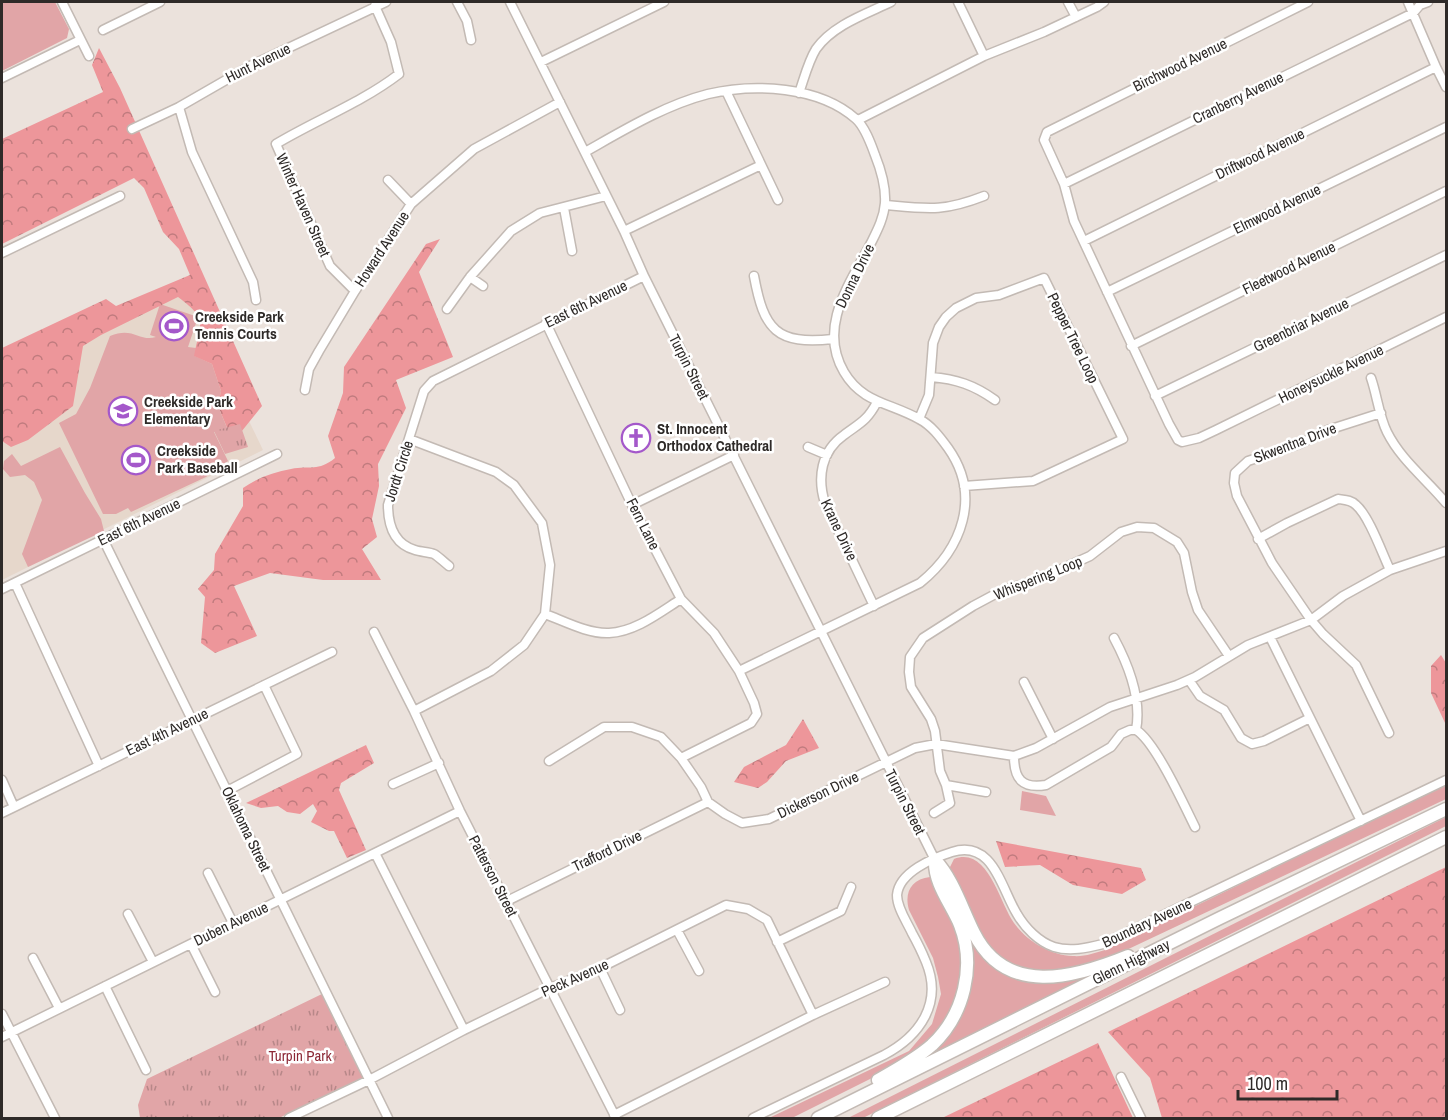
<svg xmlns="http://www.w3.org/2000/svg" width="1448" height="1120" viewBox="0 0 1448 1120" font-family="'Archivo Narrow',sans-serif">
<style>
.built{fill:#e6d7cb}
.grass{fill:#e1a5a7}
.forest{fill:url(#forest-crowns)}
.park{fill:url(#park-tufts)}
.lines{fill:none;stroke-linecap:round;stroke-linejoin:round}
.minor-casing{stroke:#c3bab4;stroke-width:11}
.highway-casing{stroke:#c3bab4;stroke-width:15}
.minor{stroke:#fff;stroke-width:8}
.highway{stroke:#fff;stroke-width:12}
.labels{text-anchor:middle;stroke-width:5;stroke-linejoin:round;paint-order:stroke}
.street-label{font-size:15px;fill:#2e2a28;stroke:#fff}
.poi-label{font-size:15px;font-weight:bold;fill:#2e2a28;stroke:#fff;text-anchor:start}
.park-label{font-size:15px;fill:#8c2835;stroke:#fff}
</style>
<defs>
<pattern id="forest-crowns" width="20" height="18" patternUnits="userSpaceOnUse" patternTransform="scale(1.5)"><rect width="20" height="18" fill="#ed969a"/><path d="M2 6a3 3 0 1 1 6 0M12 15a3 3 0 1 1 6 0" fill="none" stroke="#c07b7e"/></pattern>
<pattern id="park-tufts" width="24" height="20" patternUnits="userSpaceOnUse" patternTransform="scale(1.5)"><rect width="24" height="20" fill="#e1a5a7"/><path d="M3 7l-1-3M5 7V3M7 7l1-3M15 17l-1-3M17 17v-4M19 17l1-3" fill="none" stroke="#b78788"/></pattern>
</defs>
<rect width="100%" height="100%" fill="#ebe2dc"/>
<!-- built -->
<path class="built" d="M183 284 263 450 2 580V371Z"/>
<!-- grass -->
<path class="grass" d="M2 2H55L69 29 67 38 2 71Z
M160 304 198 317 188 347 196 348 195 356 212 364 221 391 218 406 227 428 214 432 228 461 206 477 131 512 128 508 116 514H103L59 423 76 414 90 388 110 336C133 326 139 342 156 337L150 335Z
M60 447 85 493 101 519 104 531 28 567 22 554 42 500 34 482 25 475 10 477 3 469 4 461 12 454 21 466Z
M1446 784V799L1120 953C1076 968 1027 987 989 948 983 942 980 932 976 924 967 906 958 888 949 869L954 859C988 846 999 902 1014 923 1027 941 1050 955 1073 956 1084 957 1095 953 1105 950Z
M1022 791 1046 796 1056 816 1020 810Z
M1446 817V826L863 1118H848Z
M930 877 934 881 956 930 962 961 959 987 955 1000 938 1031 924 1045 896 1066 792 1118H769L909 1051 932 1024 941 994 938 977 933 958 909 910C904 893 911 879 930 877Z
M963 921C971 933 977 947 986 958 1011 990 1052 983 1087 977L924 1058 959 1020Z"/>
<!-- forest -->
<path class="forest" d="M99 48 120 88 262 406 233 442 218 406 221 391 212 364 194 356C201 320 208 320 178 297L101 335 83 346 73 406 28 440 11 447 2 441V348L106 299 116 306 190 275 179 249 163 232 144 188 134 178 2 244V139L103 92 92 65Z
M440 239 419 272 453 357 396 380 406 408 378 464 379 486 372 519 377 537 362 549 381 580H323L270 573 234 586 257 636 215 653 201 643 205 597 198 589 214 570 215 554 243 506V488C257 478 274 472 291 469 310 465 318 472 335 458L328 436 343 393 344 367 426 244Z
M1441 655 1446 663V725L1431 693V666Z
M803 719 819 748 786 761 767 782 758 788 734 782 744 767 786 745Z
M366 745 374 763 341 783 339 790 366 850 347 858 334 831H329L311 822 317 811 313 804 300 814 287 812 278 806 261 808 246 803Z
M996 841 1141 868 1146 880 1122 894 1073 885 1040 865 1005 867Z
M1446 867V1118H1162L1150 1078 1108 1032Z
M1098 1043 1133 1118H942Z"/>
<!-- park -->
<path class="park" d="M240 424 248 447 225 454 214 431Z
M324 993 364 1077 279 1118H140L138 1105 147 1079Z"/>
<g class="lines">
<!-- minor casing -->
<g class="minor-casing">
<path id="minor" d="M62 2 89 56
M457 2 467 21 471 40
M510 2 624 231 644 276 935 860
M958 2 984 56
M1068 2 1076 17
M1308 2 1047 132 1044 140 1064 184 1074 221 1169 424 1178 440 1182 442 1199 438 1216 430 1446 317
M1408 2 1436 67 1446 87
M103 30 160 2
M541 62 664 2
M2 78 80 40
M726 91 778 200
M799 93C804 79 808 62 816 49 833 25 866 14 891 2
M179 107 192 152 253 282 256 300
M858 120 984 56 1044 32 1097 7 1104 2
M132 129 179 107 252 65 386 2
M585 152C624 130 665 105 708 94 754 83 819 86 856 119 865 127 871 144 875 155 881 170 886 186 885 203 884 217 878 229 872 241 851 282 817 326 844 372 862 403 891 403 919 419 931 425 940 437 948 448 982 496 962 549 920 583L739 671
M388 180 411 204
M1064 184 1413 13 1420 5 1428 2
M885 205C928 209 943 212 984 196
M564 208 572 251
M624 231 761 165
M1084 241 1436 67
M2 253 120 196
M754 276C764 330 776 345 833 339
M470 277 483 286
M355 291 330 266 276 144C316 120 361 103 399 74L391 42 375 6
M1107 292 1446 127
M447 309 470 277 511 231 540 213 606 196
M546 323 632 505 681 599 714 633 739 671 754 703 757 714 751 723 681 758
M1131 346 1446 191
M931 377C956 379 974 385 995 400
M1371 378C1377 395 1379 416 1387 432 1401 460 1426 479 1446 503
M305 390 309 369 319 351 355 291 411 204 474 149 560 102
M1155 396 1446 255
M1381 413 1328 430 1299 444 1248 461 1235 473 1234 483 1237 496 1272 563 1311 620 1323 634 1356 665 1389 733
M919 419 929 395 933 343 939 327 946 317 956 308 976 298 999 295 1044 278 1123 439 1033 481 964 486
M409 439 496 472 514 485 542 523 550 565 545 614 524 645 491 671 414 711
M808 447 827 455
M632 505 734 455
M103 539 388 1118
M1258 539 1287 523 1338 499C1345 500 1351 500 1356 505 1369 516 1382 553 1390 570
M449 566C445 563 439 557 434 554 429 552 421 552 415 550 394 544 388 525 388 505L424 391 433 381 644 276
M15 583 99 766
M2 589 277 454
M874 606 825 503C817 478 821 451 844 435 860 423 867 421 877 402
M545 614C564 621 588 634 609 633 635 632 659 613 681 599
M374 632 414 711 460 811 616 1118
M1270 637 1361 821
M1114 638C1129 666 1142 699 1136 730 1155 741 1184 805 1195 827
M1189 680 1200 696 1224 710 1241 738 1252 744 1264 741 1310 718
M1024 682 1053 739
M1014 756C1014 779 1022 789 1046 785L1111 747 1121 734 1130 730H1136
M549 761 604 727H632L661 737 681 758 701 787 708 802 725 814 742 823 769 819 915 748 936 744 1014 756 1036 748 1110 707 1177 685 1195 677 1248 645 1311 620 1343 596 1390 570 1446 551
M2 780 14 807
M393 784 439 763
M227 791 297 754 264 685
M986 792 946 785 940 771 935 731 931 719 911 687 909 672 910 657 923 638 973 606 1001 591 1037 580 1090 556 1121 532 1137 527 1154 528 1177 542 1184 553 1192 592 1198 610 1229 656
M2 813 332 652
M934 813 950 803 946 785
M375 853 464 1030
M208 873 233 923
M507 901 708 802
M128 914 153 962
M677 930 699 971
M777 942 841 911 851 887
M191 944 215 992
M33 958 59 1008
M600 968 620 1010
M105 986 146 1070
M2 1014 55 1118
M2 1037 460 811
M1121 1077 1141 1118
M614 1115 813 1015 885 982
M289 1118 369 1080 464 1030 550 988 600 968 726 905 748 909 767 920 813 1015
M753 1118 884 1055C920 1036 943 1003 926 962 922 952 917 942 912 933 907 922 897 908 897 895 899 872 933 858 952 852 993 839 1001 888 1017 914 1025 928 1039 942 1054 947 1070 952 1087 948 1103 944L1446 780"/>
</g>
<!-- highway casing -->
<g class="highway-casing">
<path id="highway" d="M935 860C953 879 962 909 974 933 1006 997 1074 978 1128 956
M878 1080C896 1070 916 1059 932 1045 964 1015 976 966 960 925 952 905 934 884 935 861
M818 1118 1218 919 1446 809
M878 1118 1446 837"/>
</g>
<!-- minor -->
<use href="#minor" class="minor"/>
<!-- highway -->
<use href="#highway" class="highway"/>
</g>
<!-- icons -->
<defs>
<g id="stadium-ring" transform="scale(1.5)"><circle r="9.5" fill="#fff" stroke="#a458ca" stroke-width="1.5"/><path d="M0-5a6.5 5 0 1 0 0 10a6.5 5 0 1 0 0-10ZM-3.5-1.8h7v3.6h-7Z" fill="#a458ca"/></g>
<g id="school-ring" transform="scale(1.5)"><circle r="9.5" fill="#fff" stroke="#a458ca" stroke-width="1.5"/><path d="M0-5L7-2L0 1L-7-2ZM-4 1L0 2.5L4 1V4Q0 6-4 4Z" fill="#a458ca"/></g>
<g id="church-ring" transform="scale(1.5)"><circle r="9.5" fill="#fff" stroke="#a458ca" stroke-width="1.5"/><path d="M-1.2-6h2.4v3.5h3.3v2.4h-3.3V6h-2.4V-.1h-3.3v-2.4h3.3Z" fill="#a458ca"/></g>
</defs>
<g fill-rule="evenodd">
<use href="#stadium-ring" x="174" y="326"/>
<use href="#school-ring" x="123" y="411"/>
<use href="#church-ring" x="636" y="438"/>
<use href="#stadium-ring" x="136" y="460"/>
</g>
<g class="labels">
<!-- street labels -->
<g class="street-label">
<text transform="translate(258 63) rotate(-26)" y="5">Hunt Avenue</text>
<text transform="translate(1180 65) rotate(-26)" y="5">Birchwood Avenue</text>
<text transform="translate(1238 98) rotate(-26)" y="5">Cranberry Avenue</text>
<text transform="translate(1260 154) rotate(-26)" y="5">Driftwood Avenue</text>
<text transform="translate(303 205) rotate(66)" y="5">Winter Haven Street</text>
<text transform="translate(1277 209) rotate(-26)" y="5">Elmwood Avenue</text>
<text transform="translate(382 249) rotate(-57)" y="5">Howard Avenue</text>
<text transform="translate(1289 268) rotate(-26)" y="5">Fleetwood Avenue</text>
<text transform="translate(855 276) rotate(-64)" y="5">Donna Drive</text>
<text transform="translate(586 304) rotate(-26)" y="5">East 6th Avenue</text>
<text transform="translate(1301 325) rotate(-26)" y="5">Greenbriar Avenue</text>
<text transform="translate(1073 338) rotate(64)" y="5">Pepper Tree Loop</text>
<text transform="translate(689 367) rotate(63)" y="5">Turpin Street</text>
<text transform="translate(1331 374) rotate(-26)" y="5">Honeysuckle Avenue</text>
<text transform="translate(1295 443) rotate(-21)" y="5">Skwentna Drive</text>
<text transform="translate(399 471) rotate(-72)" y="5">Jordt Circle</text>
<text transform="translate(139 522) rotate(-26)" y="5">East 6th Avenue</text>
<text transform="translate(643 524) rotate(63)" y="5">Fern Lane</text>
<text transform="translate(839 530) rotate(65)" y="5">Krane Drive</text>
<text transform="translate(1038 578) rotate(-22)" y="5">Whispering Loop</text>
<text transform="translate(167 732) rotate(-26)" y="5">East 4th Avenue</text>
<text transform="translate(818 795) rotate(-26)" y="5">Dickerson Drive</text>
<text transform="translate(905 802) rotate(63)" y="5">Turpin Street</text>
<text transform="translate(246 829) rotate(64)" y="5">Oklahoma Street</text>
<text transform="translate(607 851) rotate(-26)" y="5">Trafford Drive</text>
<text transform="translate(493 876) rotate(63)" y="5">Patterson Street</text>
<text transform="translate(1147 923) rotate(-25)" y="5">Boundary Aveune</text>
<text transform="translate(231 924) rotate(-26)" y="5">Duben Avenue</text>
<text transform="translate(1131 962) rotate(-26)" y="5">Glenn Highway</text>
<text transform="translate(575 978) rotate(-24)" y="5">Peck Avenue</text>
</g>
<!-- poi labels -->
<g class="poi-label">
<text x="195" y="322">Creekside Park<tspan x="195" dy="17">Tennis Courts</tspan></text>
<text x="144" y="407">Creekside Park<tspan x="144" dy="17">Elementary</tspan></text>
<text x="657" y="434">St. Innocent<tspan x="657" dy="17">Orthodox Cathedral</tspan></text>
<text x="157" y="456">Creekside<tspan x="157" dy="17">Park Baseball</tspan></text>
</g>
<!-- park labels -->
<g class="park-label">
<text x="300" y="1061">Turpin Park</text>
</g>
</g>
<!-- border -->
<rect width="1448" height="1120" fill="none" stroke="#2e2a28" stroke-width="6"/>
<!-- scale -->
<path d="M1238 1090v9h99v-9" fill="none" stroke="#2e2a28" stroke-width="3"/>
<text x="1247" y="1090" font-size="18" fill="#2e2a28" stroke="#ffffff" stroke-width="4.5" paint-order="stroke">100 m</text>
</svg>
